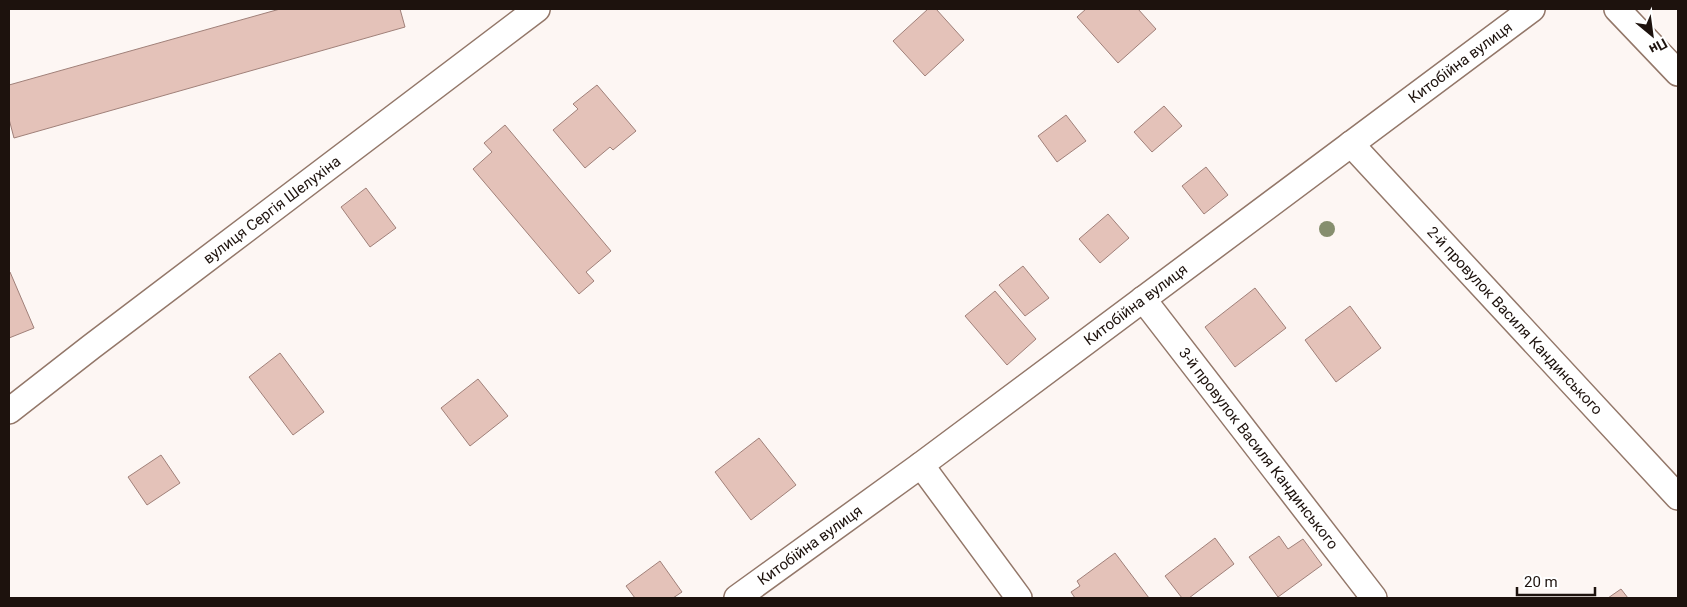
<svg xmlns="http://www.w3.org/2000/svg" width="1687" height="607" viewBox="0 0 1687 607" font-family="Roboto,sans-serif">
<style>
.building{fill:#e4c2b9;stroke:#a08079}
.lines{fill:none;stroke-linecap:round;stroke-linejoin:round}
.minor-casing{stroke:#937769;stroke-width:28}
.minor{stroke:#fff;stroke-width:25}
.tree{fill:#868e6e}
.labels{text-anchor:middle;stroke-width:4.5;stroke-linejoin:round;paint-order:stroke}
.street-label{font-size:15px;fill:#1d120d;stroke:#fff}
</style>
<rect width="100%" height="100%" fill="#fdf6f3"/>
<!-- building -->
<path class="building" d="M280 9H400L405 27 14 138 9 119V85Z
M928 9H936L964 40 925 76 893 41Z
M1086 9H1138L1156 29 1118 63 1077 17Z
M597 85 636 131 613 150 610 147 585 168 553 130 578 109 573 104Z
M1164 106 1182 126 1152 152 1134 132Z
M1066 115 1086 141 1057 162 1038 136Z
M505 125 611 251 586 272 594 281 579 294 473 169 492 152 484 143Z
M1206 167 1228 195 1204 214 1182 186Z
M366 188 396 228 370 247 341 207Z
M1108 214 1129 238 1100 263 1079 239Z
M1023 266 1049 298 1025 316 999 285Z
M9 272H10L34 328 9 338Z
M1255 288 1286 328 1235 367 1205 327Z
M995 291 1036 339 1007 365 965 316Z
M1350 306 1381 348 1336 382 1305 340Z
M280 353 324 412 293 435 249 377Z
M478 379 508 416 470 446 441 408Z
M759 438 796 485 751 520 715 472Z
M161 455 180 483 147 505 128 477Z
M1279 536 1288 549 1303 539 1322 565 1278 597 1249 557Z
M1215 538 1234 564 1189 598H1182L1165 576Z
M1115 553 1149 598H1075L1071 592 1080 586 1077 581Z
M660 561 682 592 673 598H635L626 586Z
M1621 589 1628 598H1608Z"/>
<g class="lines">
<!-- minor casing -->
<g class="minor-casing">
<g id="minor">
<path d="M1617 9 1678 73"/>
<path id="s1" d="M1351 144 1678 497"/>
<path id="s2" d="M1143 299 1374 598"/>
<path id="s3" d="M9 411 91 347 537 9"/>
<path d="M921 465 1019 598"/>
<path id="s4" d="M737 598 921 465 1532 9"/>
</g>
</g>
<!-- minor -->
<use href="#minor" class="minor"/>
</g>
<!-- trees -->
<circle class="tree" cx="1327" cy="229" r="8"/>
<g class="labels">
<!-- street labels -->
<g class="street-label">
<text dy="5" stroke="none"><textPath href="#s4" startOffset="900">Китобійна вулиця</textPath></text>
<text dy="5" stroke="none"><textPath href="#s3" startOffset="331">вулиця Сергія Шелухіна</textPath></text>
<text dy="5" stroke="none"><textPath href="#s4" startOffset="495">Китобійна вулиця</textPath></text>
<text dy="5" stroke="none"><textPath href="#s1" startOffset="241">2-й провулок Василя Кандинського</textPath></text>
<text dy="5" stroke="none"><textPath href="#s2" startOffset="189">3-й провулок Василя Кандинського</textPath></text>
<text dy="5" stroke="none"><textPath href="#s4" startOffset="90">Китобійна вулиця</textPath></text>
</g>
</g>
<!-- border -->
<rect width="1687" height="607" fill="none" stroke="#1d120d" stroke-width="20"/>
<!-- north arrow -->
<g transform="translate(1652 35) rotate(151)" stroke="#ffffff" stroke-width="4" paint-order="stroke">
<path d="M0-4L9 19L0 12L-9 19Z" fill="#1d120d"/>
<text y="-8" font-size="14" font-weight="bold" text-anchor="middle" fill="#1d120d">Пн</text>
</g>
<!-- scale -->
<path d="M1517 587v8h78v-8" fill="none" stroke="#1d120d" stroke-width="2.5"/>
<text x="1524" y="587" font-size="15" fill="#1d120d" stroke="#ffffff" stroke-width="4" paint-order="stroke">20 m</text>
</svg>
